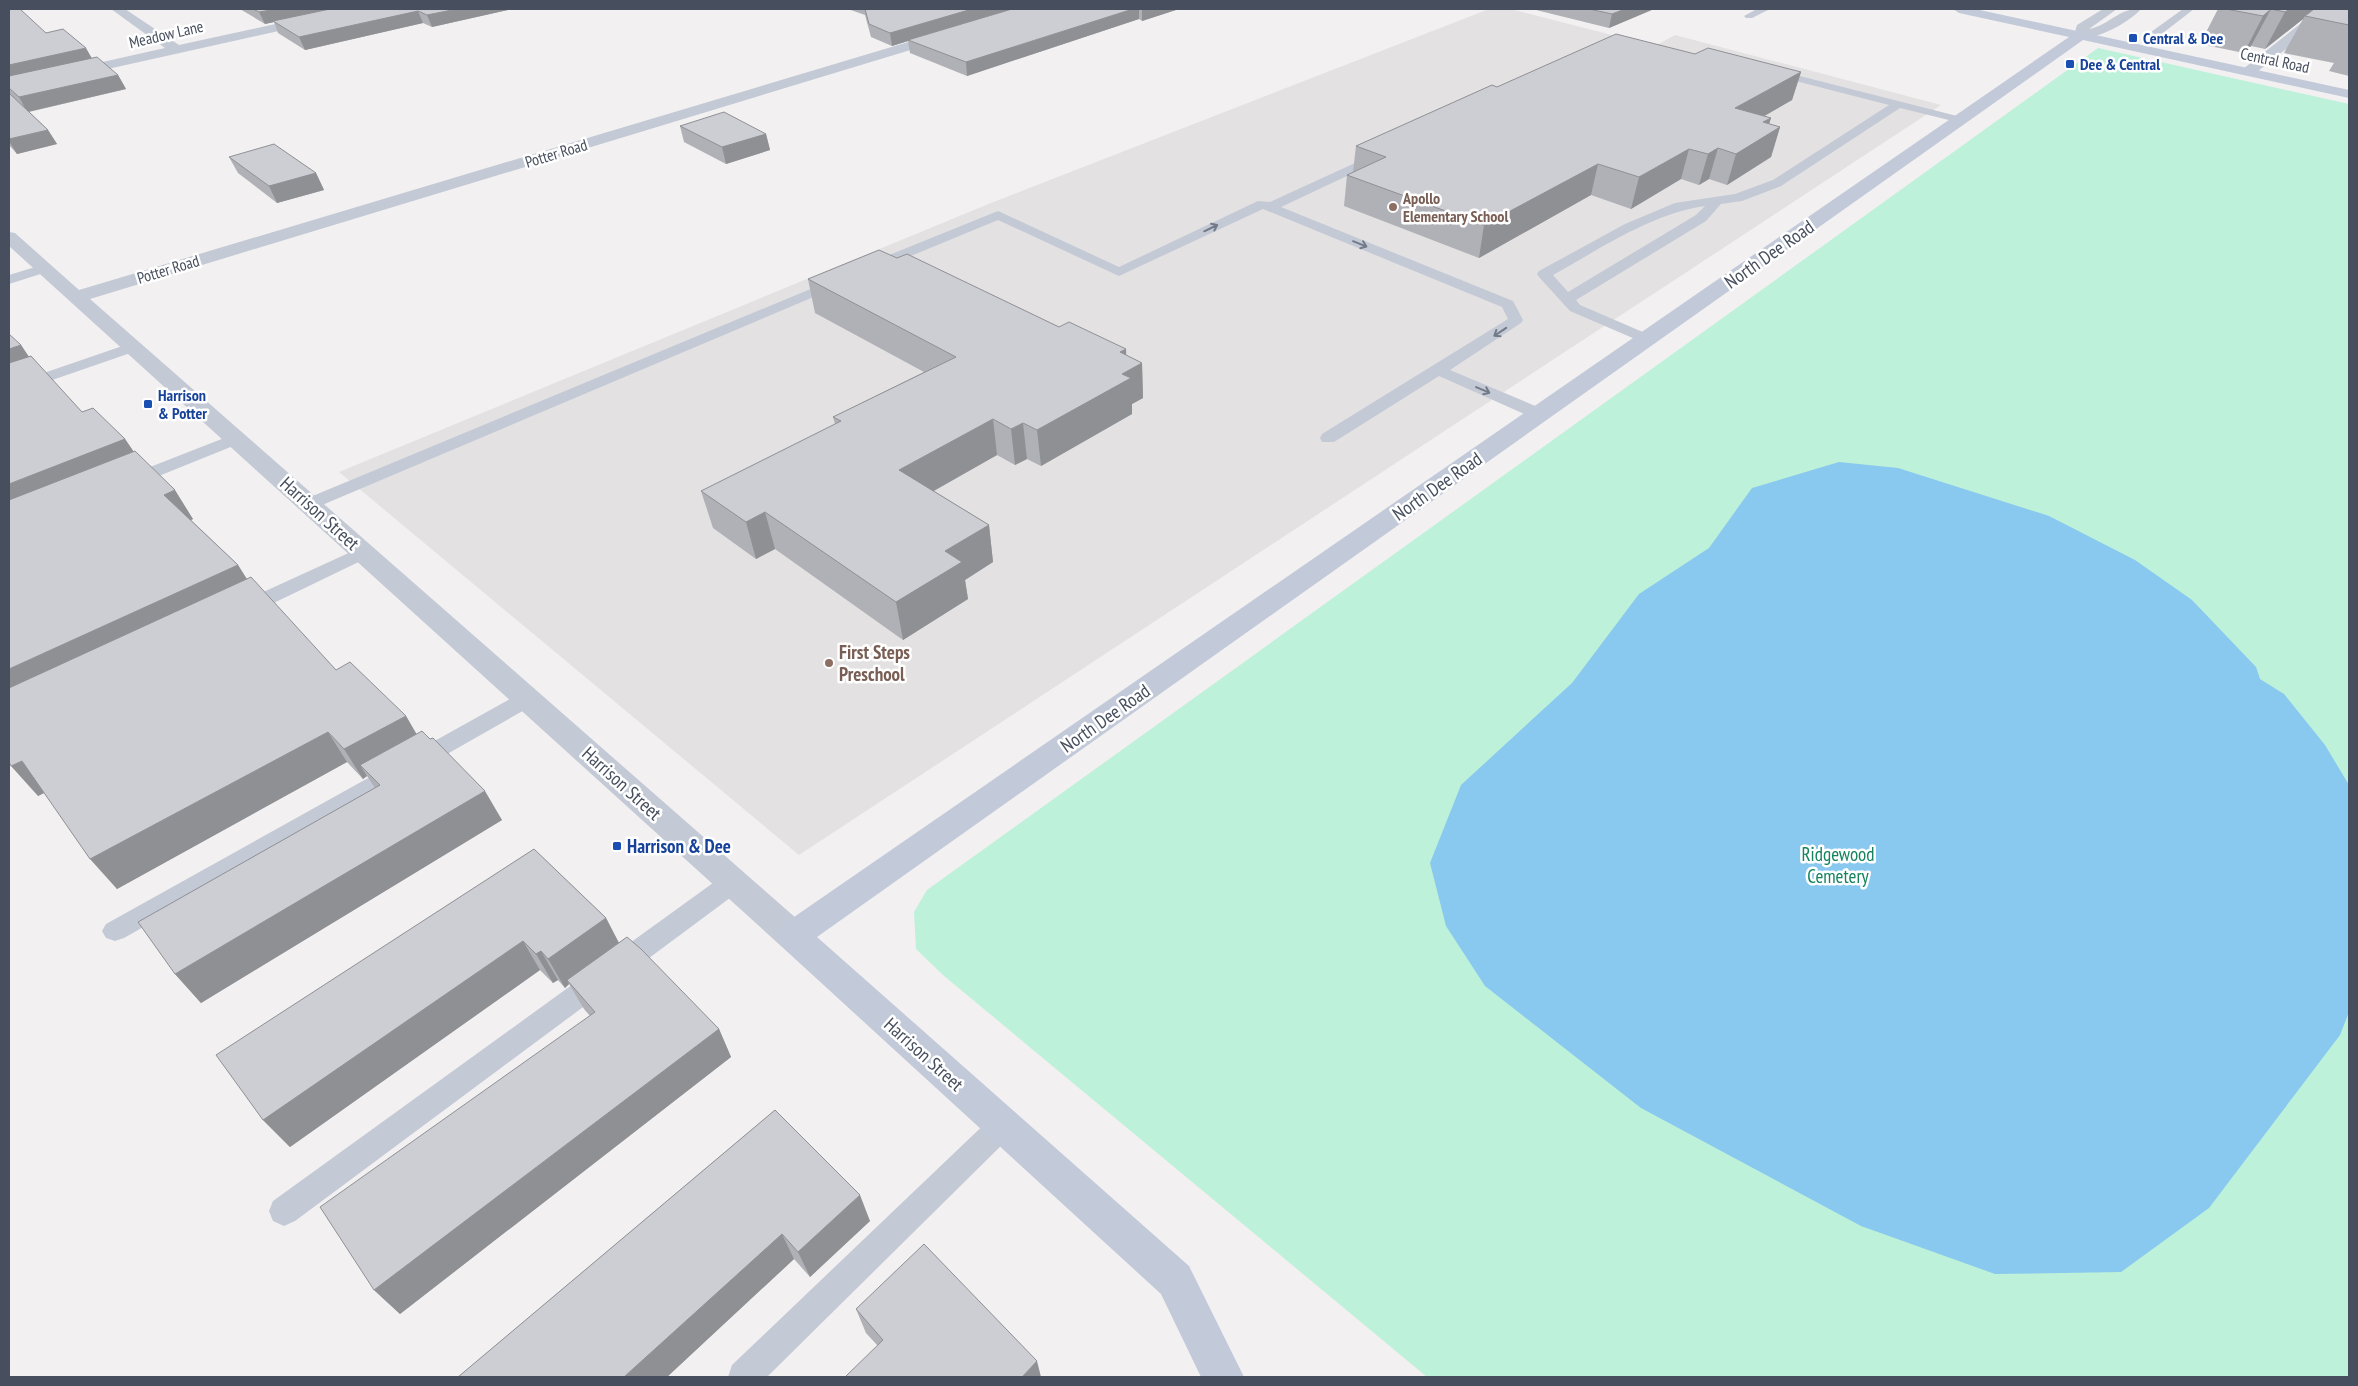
<svg xmlns="http://www.w3.org/2000/svg" width="2358" height="1386" viewBox="0 0 2358 1386" font-family="'PT Sans Narrow',sans-serif">
<style>
.education{fill:#e3e1e2}
.green{fill:#bdf1da}
.water{fill:#89c8ef}
.lines{fill:none;stroke-linecap:round;stroke-linejoin:round}
.lane{fill:#c3c9d5;fill-rule:evenodd}
.street{fill:#c3c9d5;fill-rule:evenodd}
.secondary{fill:#c2c9d9;fill-rule:evenodd}
.wall{fill:#afb1b6}
.shaded-wall{fill:#8f9094}
.building{fill:#ccced4;stroke:#8f9094}
.oneway{stroke:#727a88}
.transit-dot{fill:#1a4fb4;stroke:#fff;stroke-width:2}
.education-dot{fill:#8d6e63;stroke:#fff;stroke-width:2}
.labels{text-anchor:middle;stroke-width:5;stroke-linejoin:round;paint-order:stroke}
.far-street-label{font-size:16px;fill:#474f5e;stroke:#fff}
.far-transit-label{font-size:16px;font-weight:bold;fill:#164399;stroke:#fff;text-anchor:start}
.far-education-label{font-size:16px;font-weight:bold;fill:#785e54;stroke:#fff;text-anchor:start}
.street-label{font-size:19px;fill:#474f5e;stroke:#fff}
.education-label{font-size:19px;font-weight:bold;fill:#785e54;stroke:#fff;text-anchor:start}
.transit-label{font-size:19px;font-weight:bold;fill:#164399;stroke:#fff;text-anchor:start}
.park-label{font-size:19px;fill:#14835e;stroke:#fff}
</style>
<rect width="100%" height="100%" fill="#f2f0f0"/>
<!-- education -->
<path class="education" d="M1489 9H1510L1655 46 1675 35 1941 105 799 855 339 472 991 203Z"/>
<!-- green -->
<path class="green" d="M2098 48 2349 104V1377H1427L943 975 916 949 914 912 927 890Z"/>
<!-- water -->
<path class="water" d="M1839 462 1898 468 2049 516 2135 560 2192 600 2256 667 2260 679 2284 694 2325 745 2349 785V1012L2340 1035 2209 1208 2121 1272 1995 1274 1861 1226 1641 1108 1485 986 1446 926 1430 863 1461 785 1572 683 1639 594 1709 548 1752 488Z"/>
<g class="lines">
<!-- lane -->
<path class="lane" d="M1757 9H1770L1752 18H1746L1744 16Z
M2183 9H2194L2159 36H2151V32Z
M1772 69 1965 118 1967 120 1961 123 1900 108 1781 186 1742 201 1721 204 1706 221 1576 300 1580 305 1652 336 1655 339 1652 342H1642L1570 311 1539 277 1537 274 1539 271 1625 224 1675 203 1735 194 1773 180 1889 105 1768 74V70ZM1705 206 1696 215 1568 292 1553 275C1600 249 1650 214 1705 206Z
M1379 152 1383 153 1385 156 1383 159 1281 207 1513 301 1523 320 1521 323 1450 370 1545 410 1547 414 1545 418H1533L1439 376 1334 442H1322L1320 438 1322 434 1508 319 1502 307 1263 209 1119 276 998 220 872 272 867 273 860 269 862 266 998 211 1119 267 1258 201 1270 202Z
M45 264 52 268 50 271 9 284V275Z
M837 278 842 279 844 282 842 285 315 508H303L300 504 303 500Z
M134 342 139 344 142 347 139 350 9 395V385Z
M237 433 243 434 245 438 243 442 134 486H122L119 482 122 478Z
M364 546 371 548 373 552 371 556 249 615 242 616 235 615 232 610 235 605Z
M527 692 535 694 538 699 535 704 124 938 115 941 106 938 102 931 106 924 519 694Z
M733 872 742 875 745 882 742 889 295 1221 284 1226 273 1221 269 1211 273 1201 724 875Z
M1003 1112 1013 1116 1017 1125 1013 1134 767 1377H728L732 1365 993 1116Z"/>
<!-- street -->
<path class="street" d="M111 9H125L179 45 344 9H366L360 13 9 91V83L165 48Z
M2103 9H2117L2089 29C2110 25 2118 8 2141 9 2130 22 2094 42 2076 38L2074 35 2077 25Z
M2319 9H2337L2253 75H2243L2241 72 2243 69Z
M945 31 950 32 952 35 950 38 90 299 805 926 809 936 805 946 793 950 781 946 9 246V232L15 233 79 290Z"/>
<!-- secondary -->
<path class="secondary" d="M1953 9H1975L2349 90V98L2083 40 817 937 1189 1266 1244 1377H1201L1161 1294 781 946 777 936 781 926 2069 37 1959 13Z"/>
</g>
<!-- wall -->
<path class="wall" d="M9 9 46 33 118 75 126 89 29 112 48 130 57 144 17 154 9 145Z
M240 9H512L432 27 423 23 305 50 278 33 274 22 265 24Z
M848 9H1179L1142 21 1139 19 967 76 910 53 908 41 892 46 871 37 865 15Z
M1532 9H1654L1609 28Z
M2218 9H2349V76L2329 71 2334 63 2284 53 2303 19 2265 49 2251 46 2244 53 2200 44Z
M1695 54 1801 72 1792 100 1764 116 1771 118 1769 124 1780 127 1771 157 1727 185 1709 179 1699 185 1681 179 1631 209 1591 195 1479 258 1344 206 1347 175 1353 172 1356 146 1497 87Z
M680 126 766 134 770 150 726 164 684 142Z
M229 157 316 173 324 190 277 203 238 173Z
M897 258 1126 355 1142 363 1143 398 1132 404V414L1041 466 1027 459 1015 465 997 455 934 491 989 525 993 562 965 580 968 599 903 640 775 549 756 559 713 528 701 491 835 424 833 417 924 372 815 313 808 279Z
M21 345 28 356 82 412 125 439 134 452 193 519 191 520 238 565 247 579 336 670 406 716 416 734 502 820 201 1003 175 974 375 788 367 776 363 779 347 762 117 889 44 793 38 796Z
M534 849 606 918 619 943 719 1029 731 1057 400 1314 374 1290 590 1016 584 1009 569 984 565 988 558 980 553 983 540 970 290 1147 263 1120Z
M775 1110 870 1221 810 1277 794 1259 667 1377H458Z
M856 1309 1037 1361 878 1346 866 1333Z"/>
<!-- shaded-wall -->
<path class="shaded-wall" d="M277 9H336L273 21 274 22 265 24 259 12Z
M457 9H512L432 27 427 15Z
M972 9H1015L908 40V41L892 46 890 33Z
M1133 9H1139V19L967 76 966 62Z
M1142 9H1179L1142 21Z
M1625 9H1654L1609 28 1612 14Z
M2271 9 2251 46 2244 53 2263 16Z
M2290 9H2316L2305 16 2303 19 2265 49 2285 12Z
M418 11 423 23 305 50 299 37Z
M86 48 94 62 9 81V65Z
M1801 72 1792 100 1726 138 1735 108Z
M118 75 126 89 27 112 19 97Z
M1771 118 1765 136 1780 127 1771 157 1727 185 1736 154 1763 122Z
M48 130 57 144 17 154 9 141V139Z
M766 134 770 150 726 164 722 147Z
M1718 148 1709 179 1699 185 1708 154Z
M1689 149 1681 179 1631 209 1639 177Z
M1598 164 1591 195 1479 258 1484 225Z
M316 173 324 190 277 203 269 186Z
M21 345 40 373 9 383V349Z
M1126 349 1127 371 1142 363 1143 398 1132 404V414L1041 466 1037 430 1120 352Z
M993 419 997 455 905 507 899 470Z
M1023 423 1027 459 1015 465 1011 429Z
M125 439 144 467 9 522V484Z
M175 490 193 519 183 524 164 495Z
M765 512 775 549 756 559 746 522Z
M989 525 993 562 965 580 968 599 903 640 896 602 945 551Z
M238 565 256 594 9 710V669Z
M406 716 423 745 360 765 367 776 363 779 344 749Z
M328 732 347 762 117 889 90 859Z
M22 761 48 791 38 796 11 766Z
M485 791 502 820 201 1003 175 974Z
M606 918 621 947 567 980 569 984 565 988 548 959Z
M523 941 540 970 290 1147 263 1120Z
M541 951 558 980 553 983 536 954Z
M719 1029 731 1057 400 1314 374 1290Z
M860 1195 870 1221 810 1277 798 1252Z
M782 1234 794 1259 667 1377H624Z
M1037 1361 1041 1377H1022Z"/>
<!-- building -->
<path class="building" d="M9 9H20L46 33 63 29 86 48 9 65Z
M253 9H277L259 12Z
M330 9H457L427 15 418 11 299 37 273 21Z
M865 9H972L890 33 869 24Z
M1012 9H1133L966 62 908 40Z
M1589 9H1625L1612 14Z
M2226 9H2290L2285 12 2271 9 2263 16Z
M2314 9H2349V25L2305 16Z
M1616 34 1695 54 1708 48 1801 72 1735 108 1771 118 1763 122 1780 127 1736 154 1718 148 1708 154 1689 149 1639 177 1598 164 1484 225 1347 175 1386 157 1356 146 1492 85 1497 87Z
M97 57 118 75 19 97 9 88V76Z
M9 93 48 130 9 139Z
M724 112 766 134 722 147 680 126Z
M274 144 316 173 269 186 229 157Z
M879 250 897 258 907 254 1059 327 1069 322 1126 349 1120 352 1142 363 1122 374 1131 378 1037 430 1023 423 1011 429 993 419 899 470 989 525 945 551 962 562 896 602 765 512 746 522 701 491 841 421 833 417 956 357 808 279Z
M9 334 21 345 9 349Z
M31 356 82 412 93 408 125 439 9 484V363Z
M135 451 175 490 164 495 238 565 9 669V500Z
M251 577 336 670 350 662 406 716 344 749 328 732 90 859 22 761 11 766 9 762V688Z
M422 731 430 739 433 738 485 791 175 974 138 922 380 785 360 765Z
M534 849 606 918 548 959 541 951 536 954 523 941 263 1120 216 1055Z
M627 937 641 949 719 1029 374 1290 320 1207 595 1012 567 980Z
M775 1110 860 1195 798 1252 782 1234 624 1377H458Z
M924 1244 1037 1361 1022 1377H845L883 1340 856 1309Z"/>
<!-- one-way arrows -->
<defs><path id="oneway-shaft" d="M-6 0H5M1.5-3L5.5 0L1.5 3" fill="none" stroke-width="1.6" stroke-linecap="round" stroke-linejoin="round" transform="scale(1.25)"/></defs>
<g class="oneway">
<use href="#oneway-shaft" transform="translate(1211 228) rotate(-26)"/>
<use href="#oneway-shaft" transform="translate(1360 244) rotate(22)"/>
<use href="#oneway-shaft" transform="translate(1500 332) rotate(146)"/>
<use href="#oneway-shaft" transform="translate(1483 390) rotate(23)"/>
</g>
<!-- markers -->
<g class="transit-dot">
<rect x="2128" y="33" width="10" height="10" rx="2.5"/>
<rect x="2065" y="59" width="10" height="10" rx="2.5"/>
<rect x="143" y="399" width="10" height="10" rx="2.5"/>
<rect x="612" y="841" width="10" height="10" rx="2.5"/>
</g>
<g class="education-dot">
<circle cx="1393" cy="207" r="5"/>
<circle cx="829" cy="663" r="5"/>
</g>
<g class="labels">
<!-- far-street labels -->
<g class="far-street-label">
<text transform="translate(166 34) rotate(-13)" y="6">Meadow Lane</text>
<text transform="translate(2275 60) rotate(12)" y="6">Central Road</text>
<text transform="translate(556 153) rotate(-17)" y="6">Potter Road</text>
<text transform="translate(168 269) rotate(-17)" y="6">Potter Road</text>
</g>
<!-- far-transit labels -->
<g class="far-transit-label">
<text x="2143" y="44">Central &amp; Dee</text>
<text x="2080" y="70">Dee &amp; Central</text>
<text x="158" y="401">Harrison<tspan x="158" dy="18">&amp; Potter</tspan></text>
</g>
<!-- far-education labels -->
<g class="far-education-label">
<text x="1403" y="204">Apollo<tspan x="1403" dy="18">Elementary School</tspan></text>
</g>
<!-- street labels -->
<g class="street-label">
<text transform="translate(1769 254) rotate(-35)" y="7">North Dee Road</text>
<text transform="translate(1437 486) rotate(-35)" y="7">North Dee Road</text>
<text transform="translate(320 513) rotate(42)" y="7">Harrison Street</text>
<text transform="translate(1105 718) rotate(-35)" y="7">North Dee Road</text>
<text transform="translate(622 783) rotate(42)" y="7">Harrison Street</text>
<text transform="translate(924 1054) rotate(42)" y="7">Harrison Street</text>
</g>
<!-- education labels -->
<g class="education-label">
<text x="839" y="659">First Steps<tspan x="839" dy="22">Preschool</tspan></text>
</g>
<!-- transit labels -->
<g class="transit-label">
<text x="627" y="853">Harrison &amp; Dee</text>
</g>
<!-- park labels -->
<g class="park-label">
<text x="1838" y="861">Ridgewood<tspan x="1838" dy="22">Cemetery</tspan></text>
</g>
</g>
<!-- border -->
<rect width="2358" height="1386" fill="none" stroke="#474f5e" stroke-width="20"/>
</svg>
